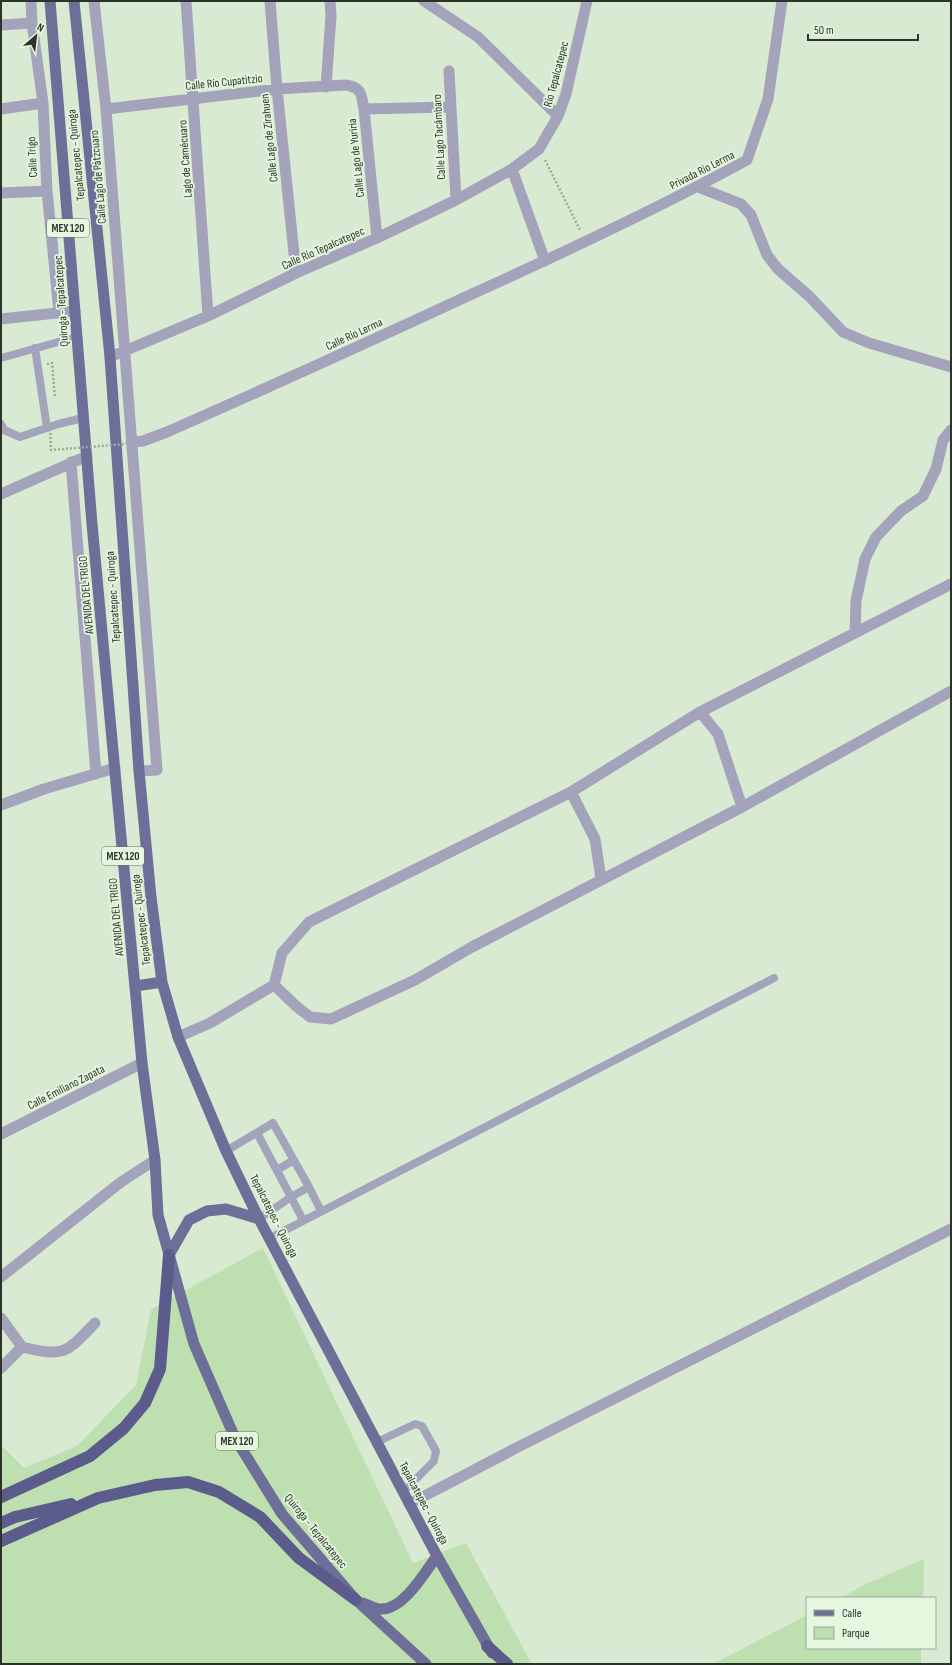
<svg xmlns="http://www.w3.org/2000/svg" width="952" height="1665" viewBox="0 0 952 1665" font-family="'Sofia Sans Condensed',sans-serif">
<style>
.green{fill:#bedfb0}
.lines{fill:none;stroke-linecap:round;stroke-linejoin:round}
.path{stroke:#9eab99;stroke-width:2.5;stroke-dasharray:2 2;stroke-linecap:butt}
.service{stroke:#a3a4bc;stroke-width:8}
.minor{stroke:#a3a4bc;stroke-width:11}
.primary{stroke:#6e6f99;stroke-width:11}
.motorway{stroke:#5b5c8b;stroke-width:12}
.path-bridge{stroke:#9eab99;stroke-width:2.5;stroke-dasharray:2 2;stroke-linecap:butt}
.labels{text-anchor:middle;stroke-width:3.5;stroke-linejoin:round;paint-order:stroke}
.shield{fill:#e6f7e0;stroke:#646e61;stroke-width:1}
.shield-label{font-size:11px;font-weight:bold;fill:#2d332b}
.street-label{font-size:12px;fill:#2d332b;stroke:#e6f7e0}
</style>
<rect width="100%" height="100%" fill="#d9ead2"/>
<!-- green -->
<path class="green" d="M263 1248 413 1563 466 1543 532 1664H1V1445L24 1468 77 1446 136 1385 151 1309Z
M924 1559 923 1598H840L868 1583Z
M807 1615V1648H921V1664H713Z"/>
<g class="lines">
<!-- path -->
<path class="path" d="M545 160 580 230
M47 364 52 363 55 398"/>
<!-- service -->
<path class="service" d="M35 348 47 428
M1 358 76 337
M1 424 4 430 20 437 58 424 83 418
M257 1133 291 1197 259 1219
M226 1151 273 1123 309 1187 291 1197 303 1220
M277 1170 294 1160
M309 1187 321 1211
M270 1238 774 978
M377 1442 415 1424 422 1426 436 1451 434 1461 403 1492"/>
<!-- minor -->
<path class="minor" d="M31 1 32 23 43 103 47 191 59 312
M94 1 106 109 157 770 139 771
M186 1 208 316
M270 1 277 89 296 273
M424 1 478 37 558 116
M1 25 32 23
M449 71 456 200
M326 87 331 16 330 1
M1 109 43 103
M106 109 277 89 346 85C363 88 361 95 364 109L377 238
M364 109 450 107
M512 169 545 261
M698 187 741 204 751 215 767 255 778 269 810 297 843 332 869 343 951 367
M1 193 47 191
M1 319 75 311
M110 357 208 316 296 273 377 238 456 200 512 169 539 149 558 116 566 94 587 1
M131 442 143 441 167 432C269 387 371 341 472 294 565 252 657 209 747 160L768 99 782 1
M71 462 96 774
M1 494 87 456
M951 584 700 712 571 792 309 922 282 953 274 985 296 1006 310 1017 331 1019 415 980 472 947 742 807 951 691
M855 633 856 601 865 559 876 537 901 511 923 496 936 469 943 440 951 430
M700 712 718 734 742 807
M571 792 595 839 601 879
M1 805 44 789 115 768
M178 1037 210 1023 274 985
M1 1134 142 1063
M1 1277 121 1182 155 1160
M1 1318 22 1347 1 1368
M22 1347C65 1357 65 1354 95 1323
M409 1504 520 1446 951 1229"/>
<!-- primary -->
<path class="primary" d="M50 1 92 524 142 1063 155 1160 158 1215 194 1344 235 1438 282 1514 356 1600 426 1664
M74 1 110 357 139 771 151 897 162 982 178 1037 226 1151 259 1219 437 1556 492 1653
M136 986 162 982
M169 1255 189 1220 207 1211 226 1209 259 1219
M363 1603C368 1605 375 1609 380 1609 403 1611 425 1572 437 1556"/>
<!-- motorway -->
<path class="motorway" d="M1 1497 90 1456 124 1428 145 1403 160 1369 169 1255
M1 1523 15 1517 71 1504
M1 1541 98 1498 155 1485 188 1482 219 1492 260 1517 299 1558 356 1600
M487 1646 507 1664"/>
<!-- path-bridge -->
<path class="path-bridge" d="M50 425 51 450 126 444"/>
</g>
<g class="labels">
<!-- shield labels -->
<g class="shield">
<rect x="47" y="219" width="42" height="18" rx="3"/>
<rect x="102" y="847" width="42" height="18" rx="3"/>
<rect x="216" y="1432" width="42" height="18" rx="3"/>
</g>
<g class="shield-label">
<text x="68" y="232">MEX 120</text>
<text x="123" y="860">MEX 120</text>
<text x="237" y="1445">MEX 120</text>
</g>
<!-- street labels -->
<g class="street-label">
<text transform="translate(556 74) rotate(-75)" y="4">Río Tepalcatepec</text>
<text transform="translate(224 82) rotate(-6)" y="4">Calle Río Cupatitzio</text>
<text transform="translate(439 137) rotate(-93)" y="4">Calle Lago Tacámbaro</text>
<text transform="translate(269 138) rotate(-96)" y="4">Calle Lago de Zirahuen</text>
<text transform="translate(76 155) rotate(-96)" y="4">Tepalcatepec - Quiroga</text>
<text transform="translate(32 157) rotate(-93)" y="4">Calle Trigo</text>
<text transform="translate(356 158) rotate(-96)" y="4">Calle Lago de Yuriria</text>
<text transform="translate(185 159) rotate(-94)" y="4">Lago de Camécuaro</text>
<text transform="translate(702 170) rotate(-27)" y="4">Privada Río Lerma</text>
<text transform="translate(98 177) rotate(-95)" y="4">Calle Lago de Pátzcuaro</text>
<text transform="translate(323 248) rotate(-24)" y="4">Calle Río Tepalcatepec</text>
<text transform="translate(61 301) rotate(-94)" y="4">Quiroga - Tepalcatepec</text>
<text transform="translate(354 334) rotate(-25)" y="4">Calle Río Lerma</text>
<text transform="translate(86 595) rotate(-95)" y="4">AVENIDA DEL TRIGO</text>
<text transform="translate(113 597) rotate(-94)" y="4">Tepalcatepec - Quiroga</text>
<text transform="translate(116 917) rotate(-95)" y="4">AVENIDA DEL TRIGO</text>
<text transform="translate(141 920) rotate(-97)" y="4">Tepalcatepec - Quiroga</text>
<text transform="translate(66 1087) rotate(-27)" y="4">Calle Emiliano Zapata</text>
<text transform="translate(274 1216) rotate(63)" y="4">Tepalcatepec - Quiroga</text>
<text transform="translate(424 1503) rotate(62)" y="4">Tepalcatepec - Quiroga</text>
<text transform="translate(316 1531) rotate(51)" y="4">Quiroga - Tepalcatepec</text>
</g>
</g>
<!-- border -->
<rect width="952" height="1665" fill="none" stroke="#2d332b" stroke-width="4"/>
<!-- legend -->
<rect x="806" y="1597" width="130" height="52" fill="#e6f7e0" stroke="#9ca998"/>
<rect x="814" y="1610" width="20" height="6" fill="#6e6f99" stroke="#9ca998"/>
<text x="842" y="1617" font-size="12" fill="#2d332b">Calle</text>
<rect x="814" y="1627" width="20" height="12" fill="#bedfb0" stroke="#9ca998"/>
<text x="842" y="1637" font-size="12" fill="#2d332b">Parque</text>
<!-- north arrow -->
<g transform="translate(36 36) rotate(28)" stroke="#e6f7e0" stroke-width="3" paint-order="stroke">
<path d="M0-3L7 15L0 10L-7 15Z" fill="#2d332b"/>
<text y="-6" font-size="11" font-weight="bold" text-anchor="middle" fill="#2d332b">N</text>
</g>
<!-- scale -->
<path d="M808 34v6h110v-6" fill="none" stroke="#2d332b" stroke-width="2"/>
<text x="814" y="34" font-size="12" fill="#2d332b" stroke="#e6f7e0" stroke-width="3" paint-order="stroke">50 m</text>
</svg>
